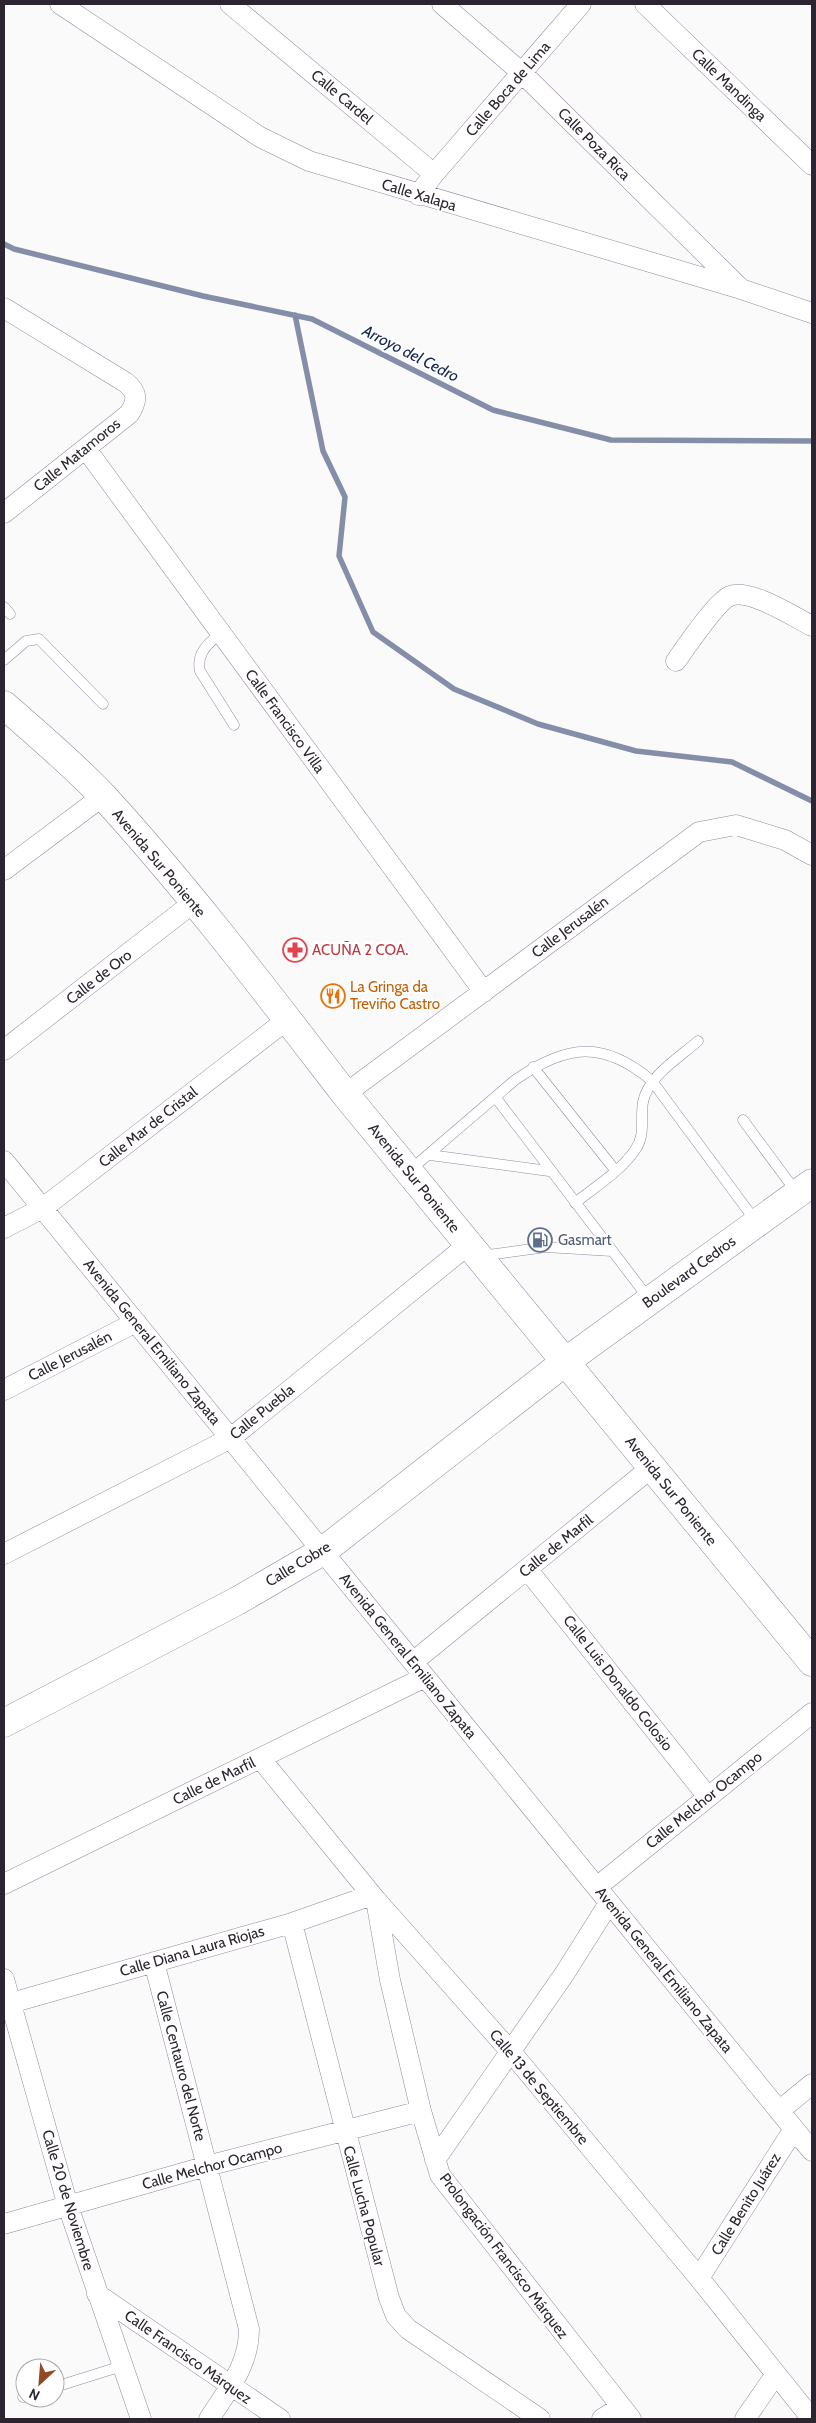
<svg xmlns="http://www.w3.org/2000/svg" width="816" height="2423" viewBox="0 0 816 2423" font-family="Cabin,sans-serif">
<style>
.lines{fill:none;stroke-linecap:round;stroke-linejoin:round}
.stream{stroke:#858ea8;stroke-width:5.5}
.lane-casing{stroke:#9786a3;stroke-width:11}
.street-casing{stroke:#9786a3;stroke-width:21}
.secondary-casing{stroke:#9786a3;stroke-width:29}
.lane{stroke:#fff;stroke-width:10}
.street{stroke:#fff;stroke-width:20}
.secondary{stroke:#fff;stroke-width:28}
.labels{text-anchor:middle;stroke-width:4;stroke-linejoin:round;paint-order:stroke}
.street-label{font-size:15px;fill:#2c2531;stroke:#fff}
.health-label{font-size:15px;fill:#be3a42;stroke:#fff;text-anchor:start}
.food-label{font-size:15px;fill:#c56008;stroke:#fff;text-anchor:start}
.service-label{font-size:15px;fill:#4e5e75;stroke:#fff;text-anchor:start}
.water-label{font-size:16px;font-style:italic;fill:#152650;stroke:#fff}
</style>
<rect width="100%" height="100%" fill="#fafafa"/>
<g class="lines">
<!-- stream -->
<path class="stream" d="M4 244 14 249 203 296 312 319 493 410 611 440 812 441
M295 315 323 451 345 497 339 556 373 632 454 689 538 724 636 751 732 762 812 801"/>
<!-- lane casing -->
<g class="lane-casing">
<path id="lane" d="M4 607 10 614
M220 633C208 644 196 653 200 671L234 725
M4 660 26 641 39 639 103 704
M533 1067 615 1170
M496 1098 649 1299
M743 1120 797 1193
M430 1155 549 1171
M409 1171 515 1080C567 1044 603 1040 652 1081L757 1223
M575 1203C595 1187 621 1171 635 1150 646 1135 640 1119 643 1102 648 1076 679 1058 698 1041
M481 1256 546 1247 612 1251
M55 2387 122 2366
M23 2397 25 2396"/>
</g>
<!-- street casing -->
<g class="street-casing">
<path id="street" d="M60 4 260 137 309 161 741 289 812 313
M230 4 434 174 418 195
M442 4 522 73 739 287
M645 4 812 165
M434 174 581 4
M4 308 125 382C138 392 138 400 129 414L4 513
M86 449 484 992
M676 661C686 647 717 601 730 596 750 588 794 617 812 626
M4 870 103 796
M4 1050 193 903
M345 1094 699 832 736 825 785 840 812 855
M4 1161 812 2151
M4 1228 43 1208 288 1019
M4 1390 136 1322
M4 1554 231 1438 469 1244
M527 1569 708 1797
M413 1662 652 1467
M260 1758 376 1900 511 2052 699 2278 812 2419
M4 1884 425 1677
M597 1887 812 1713
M376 1900 390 1980 421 2111 440 2175 631 2419
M292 1923 389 2298 396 2316 408 2329 540 2419
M154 1962 249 2329C249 2366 228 2389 209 2419
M4 1979 68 2206 141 2419
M11 2003 292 1923 372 1895
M779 2111 812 2084
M435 2160 565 1973 609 1903
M4 2224 207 2166 421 2111
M699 2278 794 2129
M97 2294 280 2419
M602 2419 621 2407
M745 2419 776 2374"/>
</g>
<!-- secondary casing -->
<g class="secondary-casing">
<path id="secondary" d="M4 705C37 734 73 764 104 797 190 891 267 993 345 1094L812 1662
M4 1723 237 1601 323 1551 565 1362 812 1183"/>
</g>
<!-- lane -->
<use href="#lane" class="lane"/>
<!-- street -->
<use href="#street" class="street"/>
<!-- secondary -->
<use href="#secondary" class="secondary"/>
</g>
<!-- icons -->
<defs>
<g id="pharmacy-ring" transform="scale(1.25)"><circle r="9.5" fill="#fff" stroke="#e0444e" stroke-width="1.5"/><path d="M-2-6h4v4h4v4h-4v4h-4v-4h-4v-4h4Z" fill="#e0444e"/></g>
<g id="restaurant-ring" transform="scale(1.25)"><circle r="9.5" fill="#fff" stroke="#e8710a" stroke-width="1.5"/><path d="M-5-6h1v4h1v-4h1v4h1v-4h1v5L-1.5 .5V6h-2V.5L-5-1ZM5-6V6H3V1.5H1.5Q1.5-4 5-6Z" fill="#e8710a"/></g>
<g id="fuel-ring" transform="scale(1.25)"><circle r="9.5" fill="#fff" stroke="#5c6f8a" stroke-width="1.5"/><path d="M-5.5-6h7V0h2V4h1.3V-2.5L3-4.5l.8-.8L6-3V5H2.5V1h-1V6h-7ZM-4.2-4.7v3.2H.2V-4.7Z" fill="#5c6f8a"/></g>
</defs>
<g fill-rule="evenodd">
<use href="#pharmacy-ring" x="295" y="950"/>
<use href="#restaurant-ring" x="333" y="996"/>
<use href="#fuel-ring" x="540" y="1240"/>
</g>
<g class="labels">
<!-- street labels -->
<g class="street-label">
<text transform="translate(729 85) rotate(44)" y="5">Calle Mandinga</text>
<text transform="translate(508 89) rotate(-49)" y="5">Calle Boca de Lima</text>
<text transform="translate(342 97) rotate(40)" y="5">Calle Cardel</text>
<text transform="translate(594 144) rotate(45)" y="5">Calle Poza Rica</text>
<text transform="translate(419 195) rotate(17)" y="5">Calle Xalapa</text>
<text transform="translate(77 455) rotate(-39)" y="5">Calle Matamoros</text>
<text transform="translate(285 721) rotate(54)" y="5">Calle Francisco Villa</text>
<text transform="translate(159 863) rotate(50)" y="5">Avenida Sur Poniente</text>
<text transform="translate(570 927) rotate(-37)" y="5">Calle Jerusalén</text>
<text transform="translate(99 977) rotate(-38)" y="5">Calle de Oro</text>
<text transform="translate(148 1127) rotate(-38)" y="5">Calle Mar de Cristal</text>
<text transform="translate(414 1178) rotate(51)" y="5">Avenida Sur Poniente</text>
<text transform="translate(689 1272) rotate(-36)" y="5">Boulevard Cedros</text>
<text transform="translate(152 1342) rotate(51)" y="5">Avenida General Emiliano Zapata</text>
<text transform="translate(70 1356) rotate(-27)" y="5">Calle Jerusalén</text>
<text transform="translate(262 1412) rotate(-39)" y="5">Calle Puebla</text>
<text transform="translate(671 1491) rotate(51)" y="5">Avenida Sur Poniente</text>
<text transform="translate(556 1546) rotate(-39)" y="5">Calle de Marfil</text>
<text transform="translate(298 1564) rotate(-31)" y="5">Calle Cobre</text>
<text transform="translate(408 1656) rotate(51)" y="5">Avenida General Emiliano Zapata</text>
<text transform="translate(618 1683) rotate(52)" y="5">Calle Luis Donaldo Colosio</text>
<text transform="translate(214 1781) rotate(-26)" y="5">Calle de Marfil</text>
<text transform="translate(704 1800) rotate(-39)" y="5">Calle Melchor Ocampo</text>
<text transform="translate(192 1951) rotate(-16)" y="5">Calle Diana Laura Riojas</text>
<text transform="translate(664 1970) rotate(51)" y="5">Avenida General Emiliano Zapata</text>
<text transform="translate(181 2066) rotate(75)" y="5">Calle Centauro del Norte</text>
<text transform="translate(539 2087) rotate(50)" y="5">Calle 13 de Septiembre</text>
<text transform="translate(212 2166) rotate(-15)" y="5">Calle Melchor Ocampo</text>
<text transform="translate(68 2200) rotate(73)" y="5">Calle 20 de Noviembre</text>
<text transform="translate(746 2204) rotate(-58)" y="5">Calle Benito Juárez</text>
<text transform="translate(364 2206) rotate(75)" y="5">Calle Lucha Popular</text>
<text transform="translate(504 2256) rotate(53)" y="5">Prolongación Francisco Márquez</text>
<text transform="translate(188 2357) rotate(35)" y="5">Calle Francisco Márquez</text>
</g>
<!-- health labels -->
<g class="health-label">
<text x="312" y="955">ACUÑA 2 COA.</text>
</g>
<!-- food labels -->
<g class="food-label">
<text x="350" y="992">La Gringa da<tspan x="350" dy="17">Treviño Castro</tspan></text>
</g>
<!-- service labels -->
<g class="service-label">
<text x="558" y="1245">Gasmart</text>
</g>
<!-- water labels -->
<g class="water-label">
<text transform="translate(411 353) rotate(27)" y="6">Arroyo del Cedro</text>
</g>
</g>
<!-- border -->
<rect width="816" height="2423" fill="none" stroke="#2c2531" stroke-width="10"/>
<!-- north arrow -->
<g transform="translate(40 2383) rotate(206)"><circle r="24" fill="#ffffff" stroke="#aba8ad"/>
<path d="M0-4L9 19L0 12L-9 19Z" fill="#914b24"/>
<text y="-8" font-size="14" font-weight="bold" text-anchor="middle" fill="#2c2531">N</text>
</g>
</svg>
